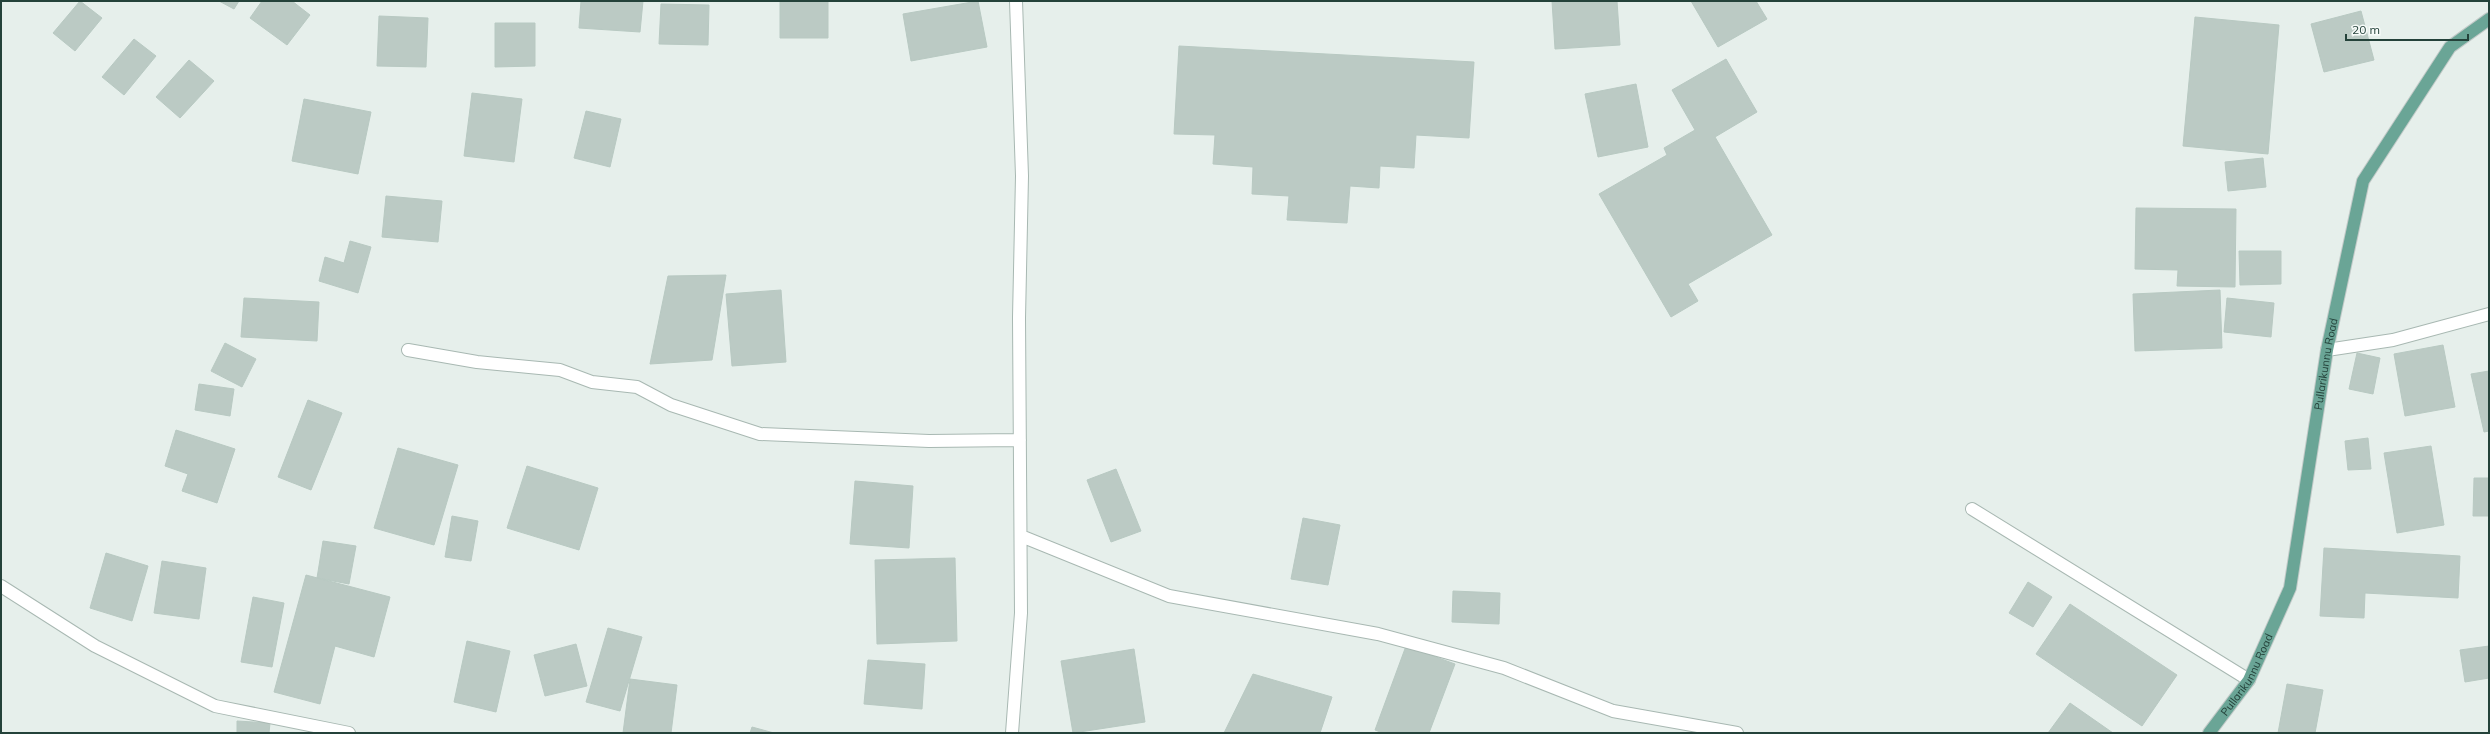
<svg xmlns="http://www.w3.org/2000/svg" width="2490" height="734" font-family="Mulish,sans-serif">
	<style>
		.building { fill: #bbcac4; stroke: #b8c9c2 }
		.lines { fill: none; stroke-linecap: round; stroke-linejoin: round }
		.minor-casing { stroke: #a8b8b2; stroke-width: 14 }
		.major-casing { stroke: #c2cac8; stroke-width: 14 }
		.minor { stroke: #fff; stroke-width: 12 }
		.major { stroke: #6aa596; stroke-width: 12 }
		.labels { text-anchor: middle; dominant-baseline: central; stroke-width: 3; stroke-linejoin: round; paint-order: stroke }
		.street-label { font-size: 11px; fill: #24423a; stroke: #f7fbf9 }
	</style>
	<rect width="100%" height="100%" fill="#e6efeb"/>
	<!-- building -->
	<path class="building" d="M80,1L102,18L75,51L53,33Z
		M219,1H239L234,9Z
		M262,1H292L310,15L287,45L250,18Z
		M581,1H643L640,32L579,28Z
		M780,1H828V38H780Z
		M978,1L987,47L911,61L903,14Z
		M1552,1H1617L1620,45L1555,49Z
		M1691,1H1756L1767,19L1718,47Z
		M661,4L709,5L708,45L659,44Z
		M2361,11L2374,60L2324,72L2311,24Z
		M379,16L428,18L426,67L377,66Z
		M2195,17L2279,25L2268,154L2183,146Z
		M495,23H535V66L495,67Z
		M134,39L156,56L124,95L102,77Z
		M1179,46L1474,62L1469,138L1416,135L1414,168L1380,166L1379,188L1350,186L1347,223L1287,220L1289,196L1252,194L1253,167L1213,164L1215,135L1174,134Z
		M1726,59L1757,112L1715,137L1772,235L1688,284L1698,301L1671,317L1599,194L1667,155L1664,148L1695,130L1672,90Z
		M189,60L214,81L180,118L156,97Z
		M1636,84L1648,147L1598,157L1585,94Z
		M472,93L522,99L514,162L464,156Z
		M304,99L371,112L358,174L292,161Z
		M586,111L621,119L610,167L574,158Z
		M2263,158L2266,187L2228,191L2225,162Z
		M386,196L442,201L438,242L382,237Z
		M2136,208L2236,209L2235,287L2177,286L2178,270L2135,269Z
		M350,241L371,247L358,293L319,281L325,257L344,263Z
		M2239,251H2281V284L2240,285Z
		M726,275L712,360L650,364L668,276Z
		M781,290L786,362L732,366L726,294Z
		M2220,290L2222,348L2135,351L2133,294Z
		M244,298L319,302L317,341L241,337Z
		M2227,298L2274,303L2271,337L2224,332Z
		M225,343L256,359L242,387L211,371Z
		M2443,345L2455,407L2405,416L2394,354Z
		M2357,353L2380,358L2373,394L2349,389Z
		M2489,371V431L2484,432L2471,374Z
		M199,384L234,389L230,416L195,410Z
		M308,400L342,413L311,490L278,477Z
		M176,430L235,449L217,503L182,491L188,474L165,466Z
		M2368,438L2371,469L2348,470L2345,441Z
		M2431,446L2444,525L2397,533L2384,453Z
		M398,448L458,465L434,545L374,528Z
		M527,466L598,488L579,550L507,528Z
		M1116,469L1141,531L1111,542L1087,480Z
		M2474,478H2489V516H2473Z
		M855,481L913,486L909,548L850,544Z
		M452,516L478,521L471,561L445,557Z
		M1303,518L1340,525L1328,585L1291,579Z
		M323,541L356,546L349,584L317,578Z
		M2324,548L2460,556L2458,598L2365,593L2364,618L2320,616Z
		M106,553L148,566L132,621L90,608Z
		M955,558L957,641L877,644L875,560Z
		M162,561L206,568L199,619L154,613Z
		M306,575L390,597L374,657L335,646L320,704L274,692Z
		M2028,582L2052,597L2033,627L2009,613Z
		M1453,591L1500,593L1499,624L1452,622Z
		M253,597L284,603L272,667L241,662Z
		M2070,604L2177,675L2142,726L2036,654Z
		M608,628L642,637L620,711L586,702Z
		M467,641L510,651L496,712L454,702Z
		M576,644L587,686L545,696L534,655Z
		M1406,646L1455,664L1429,733H1383L1375,730Z
		M2489,646V678L2465,682L2460,650Z
		M1134,649L1145,722L1073,733L1061,661Z
		M868,660L925,664L922,709L864,704Z
		M1253,674L1332,697L1320,733H1224Z
		M630,679L677,685L671,733H623Z
		M2287,684L2323,690L2315,733H2278Z
		M2070,703L2113,733H2048Z
		M237,721L270,723L269,733H237Z
		M752,727L774,733H750Z"/>
	<g class="lines">
		<!-- minor casing -->
		<g class="minor-casing">
			<path id="minor" d="M408,350L477,362L560,370L592,382L637,387L671,405L760,434L929,441L1020,440
				M2327,350L2393,340L2489,314
				M1972,509L2249,680
				M1021,536L1169,596L1378,634L1504,668L1613,711L1737,733
				M1,586L95,646L215,706L349,733
				M1012,733L1021,613L1019,318L1022,176L1016,1"/>
		</g>
		<!-- major casing -->
		<g class="major-casing">
			<g id="major">
				<path id="s1" d="M2209,733L2249,680L2290,588L2327,350L2363,181L2450,47L2489,19"/>
			</g>
		</g>
		<!-- minor -->
		<use href="#minor" class="minor"/>
		<!-- major -->
		<use href="#major" class="major"/>
	</g>
	<g class="labels">
		<!-- street labels -->
		<g class="street-label">
			<text stroke="none"><textPath href="#s1" startOffset="394">Pullarikunnu Road</textPath></text>
			<text stroke="none"><textPath href="#s1" startOffset="70">Pullarikunnu Road</textPath></text>
		</g>
	</g>
	<!-- border -->
	<rect width="2490" height="734" fill="none" stroke="#24423a" stroke-width="4"/>
	<!-- scale -->
	<path d="M2346 34v6h122v-6" fill="none" stroke="#24423a" stroke-width="2"/>
	<text x="2352" y="34" font-size="12" fill="#24423a" stroke="#f7fbf9" stroke-width="3" paint-order="stroke">20 m</text>
</svg>
